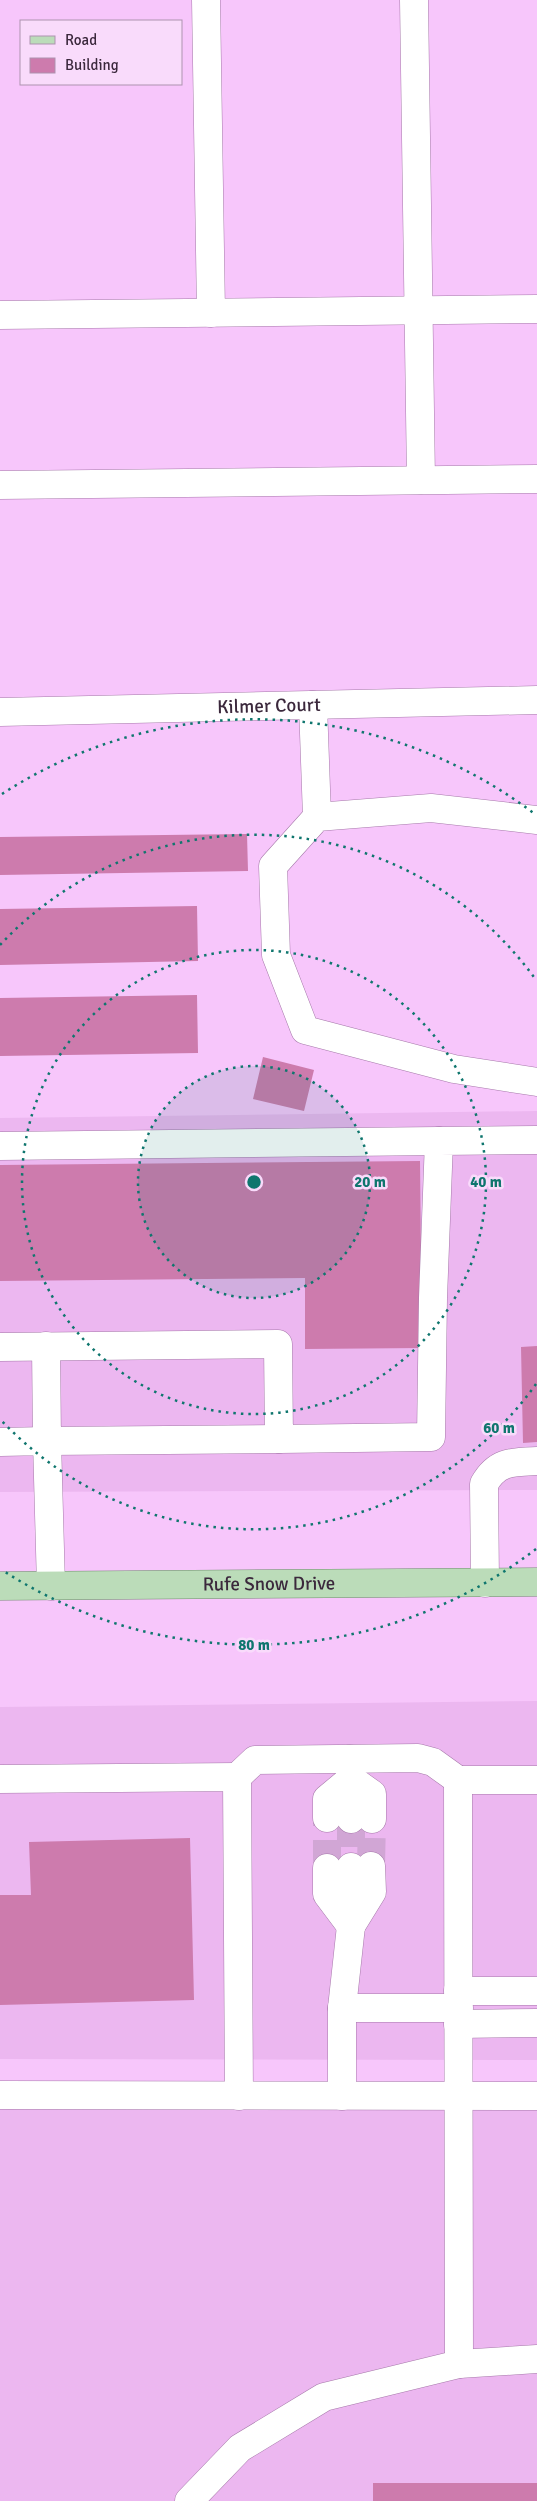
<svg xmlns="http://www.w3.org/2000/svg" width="537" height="2501" font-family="Signika,sans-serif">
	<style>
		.built { fill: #ecb7f0 }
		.building { fill: #cd7bad }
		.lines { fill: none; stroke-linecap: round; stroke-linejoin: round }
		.minor-tunnel { stroke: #d1a6d5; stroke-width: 28; stroke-dasharray: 28 14; stroke-linecap: butt }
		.minor-casing { stroke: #a679aa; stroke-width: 29 }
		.major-casing { stroke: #708d6f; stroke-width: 29 }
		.minor { stroke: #fff; stroke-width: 28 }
		.major { stroke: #bbdcb9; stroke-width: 28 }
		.ring { fill: none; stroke: #0f766e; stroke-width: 2.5; stroke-dasharray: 2.5 5 }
		.labels { text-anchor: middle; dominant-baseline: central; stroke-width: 5; stroke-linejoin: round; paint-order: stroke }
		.street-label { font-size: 19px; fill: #3b283c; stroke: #f9dbfb }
		.centre { fill: #0f766e; stroke: #f9dbfb; stroke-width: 2.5 }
		.ring-label { font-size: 15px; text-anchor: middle; font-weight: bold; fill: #0f766e; stroke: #f9dbfb; stroke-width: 5; stroke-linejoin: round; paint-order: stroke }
	</style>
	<rect width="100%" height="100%" fill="#f7c6fb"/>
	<!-- built -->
	<path class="built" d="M537,1111V1490L0,1492V1118Z
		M537,1701V2060L0,2059V1707Z
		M537,2103V2501H0V2104Z"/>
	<!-- building -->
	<path class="building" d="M247,834L248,871L0,875V837Z
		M197,906L198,961L0,965V909Z
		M197,995L198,1053L0,1056V998Z
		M263,1057L314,1070L304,1111L253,1099Z
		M420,1161L422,1348L305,1349V1278L0,1281V1165Z
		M537,1346V1442L523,1443L521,1347Z
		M190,1838L194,2000L0,2005V1895H31L29,1842Z
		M373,2483H537V2501H373Z"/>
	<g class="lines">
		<!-- minor-tunnel -->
		<path class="minor-tunnel" d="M351,1819V1867
			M371,1866L372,1819
			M327,1868V1818"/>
		<!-- minor casing -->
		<g class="minor-casing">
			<g id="minor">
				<path d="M206,0L211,313"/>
				<path d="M414,0L421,480"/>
				<path d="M0,315L537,309"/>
				<path d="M0,485L537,479"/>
				<path d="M313,705L317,817"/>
				<path id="s1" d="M0,712L537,700"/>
				<path d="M537,820L431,808L317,817L273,866L276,955L305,1030L454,1069L537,1082"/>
				<path d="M0,1146L439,1141"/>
				<path d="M46,1346L47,1441L279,1439"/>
				<path d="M0,1347L278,1344L279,1439L431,1437L433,1298L439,1141L537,1140"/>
				<path d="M0,1442L47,1441L51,1586"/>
				<path d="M485,1583L484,1484C497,1461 512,1462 537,1461"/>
				<path d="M350,1759L351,1819"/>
				<path d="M237,1777L255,1760L418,1758L433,1762L458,1780"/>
				<path d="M0,1779L237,1777L239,2096"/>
				<path d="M351,1779L372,1794V1819"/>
				<path d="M327,1818V1799L351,1779"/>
				<path d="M327,1868V1894L351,1926"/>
				<path d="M351,1926L372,1892L371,1866"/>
				<path d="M458,1991H537"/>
				<path d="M342,2008L351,1926V1867"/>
				<path d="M458,2024L537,2023"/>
				<path d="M0,2095L537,2096"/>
				<path d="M342,2096V2008H459"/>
				<path d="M459,2364L458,1780H537"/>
				<path d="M189,2501L240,2448L324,2397L459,2364L537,2359"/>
			</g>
		</g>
		<!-- major casing -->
		<g class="major-casing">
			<g id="major">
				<path id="s2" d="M0,1586L537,1582"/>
			</g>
		</g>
		<!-- minor -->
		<use href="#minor" class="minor"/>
		<!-- major -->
		<use href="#major" class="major"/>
	</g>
	<!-- distance rings -->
	<circle cx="254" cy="1182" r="116" fill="#0f766e" fill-opacity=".12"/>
	<g class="ring">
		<circle cx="254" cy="1182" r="116"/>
		<circle cx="254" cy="1182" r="232"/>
		<path d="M536 1384A347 347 0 0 1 0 1419M0 945A347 347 0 0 1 536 980"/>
		<path d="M536 1549A463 463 0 0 1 2 1570M2 794A463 463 0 0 1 536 815"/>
	</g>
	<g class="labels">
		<!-- street labels -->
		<g class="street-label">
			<text stroke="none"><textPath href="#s1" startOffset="269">Kilmer Court</textPath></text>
			<text stroke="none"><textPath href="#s2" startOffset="269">Rufe Snow Drive</textPath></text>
		</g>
	</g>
	<circle cx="254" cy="1182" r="8" class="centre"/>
	<g class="ring-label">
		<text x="370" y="1187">20 m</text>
		<text x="486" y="1187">40 m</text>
		<text x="499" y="1433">60 m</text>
		<text x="254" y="1650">80 m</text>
	</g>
	<!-- legend -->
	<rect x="20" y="20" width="162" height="65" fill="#f9dbfb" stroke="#ad93af"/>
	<rect x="30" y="36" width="25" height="8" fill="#bbdcb9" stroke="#ad93af"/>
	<text x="65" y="45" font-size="15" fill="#3b283c">Road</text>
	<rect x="30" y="58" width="25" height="15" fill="#cd7bad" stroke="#ad93af"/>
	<text x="65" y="70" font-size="15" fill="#3b283c">Building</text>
</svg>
